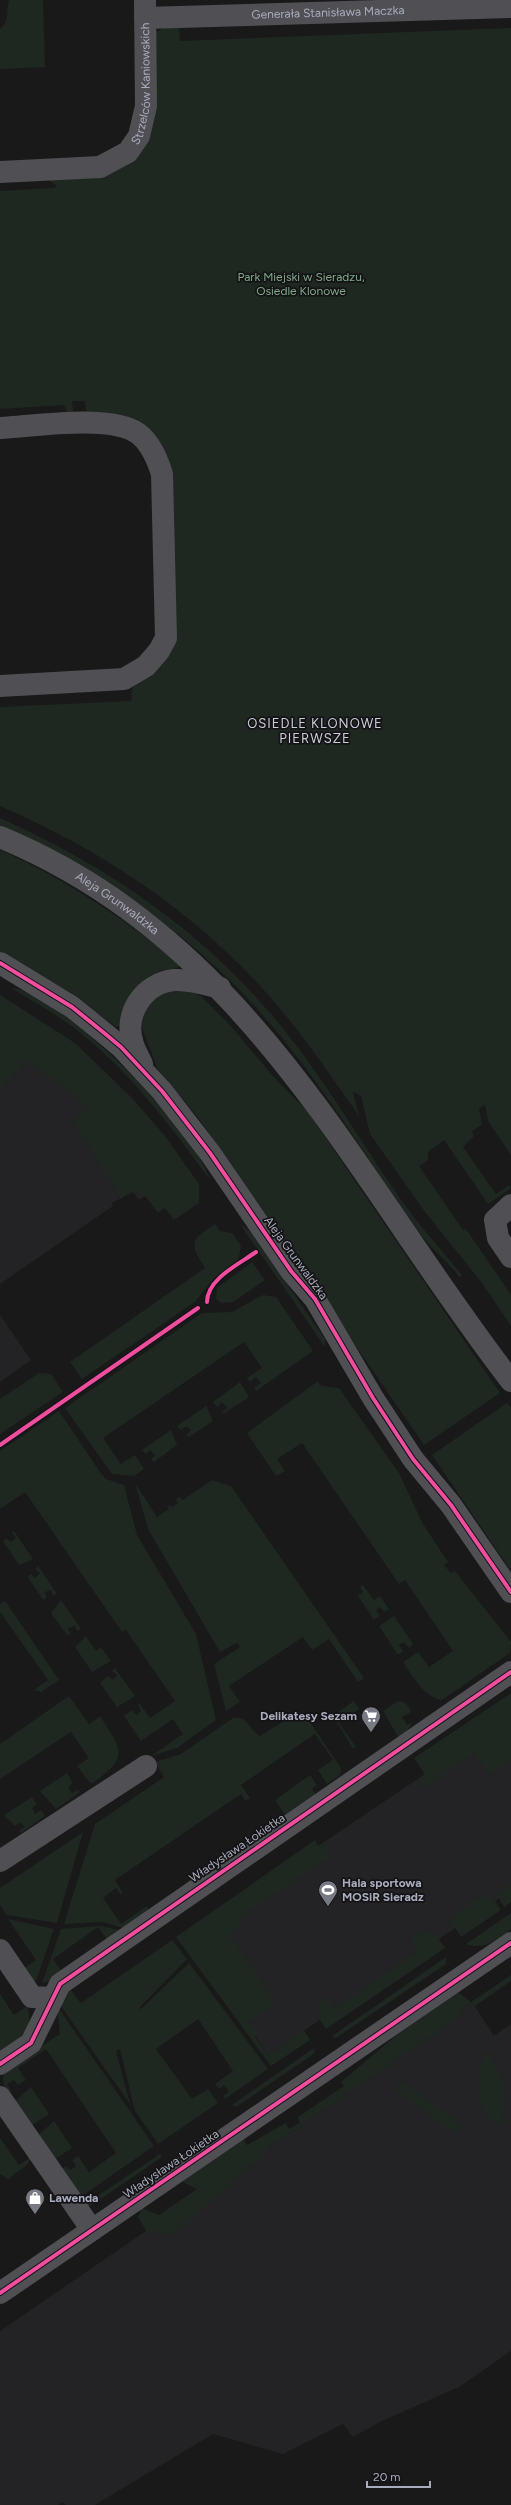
<svg xmlns="http://www.w3.org/2000/svg" width="511" height="2505" font-family="Figtree,sans-serif">
	<style>
		.built { fill: #232326 }
		.green { fill: #1f2721 }
		.lines { fill: none; stroke-linecap: round; stroke-linejoin: round }
		.minor { stroke: #4f4f54; stroke-width: 22 }
		.cycleway-casing { stroke: #141316; stroke-width: 6 }
		.cycleway { stroke: #ef4d9e; stroke-width: 4 }
		.labels { text-anchor: middle; dominant-baseline: central; stroke-width: 3.5; stroke-linejoin: round; paint-order: stroke }
		.street-label { font-size: 12px; fill: #a9acbc; stroke: #141316 }
		.park-label { font-size: 12px; fill: #7fa888; stroke: #141316 }
		.poi-label { font-size: 12px; font-weight: bold; fill: #a9acbc; stroke: #141316; text-anchor: start }
		.neighbourhood-label { font-size: 13px; letter-spacing: 1px; fill: #cbccd7; stroke: #141316 }
	</style>
	<rect width="100%" height="100%" fill="#19191a"/>
	<!-- built -->
	<path class="built" d="M0,1032L77,1085L162,1184L139,1200L133,1192L112,1203L113,1206L0,1284Z
		M0,1315L31,1360L0,1382Z
		M511,1696V1890L268,2055L192,1943L318,1846L425,1774L414,1758Z
		M472,2002L494,2036L511,2024V2351L459,2387L380,2422L353,2437L343,2424L283,2454L213,2434L95,2505H66L62,2502L58,2505H0V2331L461,2015L459,2011Z"/>
	<!-- green -->
	<path class="green" d="M9,0H43L45,67L0,69V29C10,20 6,12 9,0Z
		M179,26L180,41L511,28V1155L488,1121L485,1105L479,1108L482,1125L472,1131L474,1136L463,1147L496,1194L509,1185L511,1188L488,1204L444,1140L428,1152V1160L419,1166L463,1230L466,1229L511,1295V1326L482,1283L425,1212L370,1134L361,1096L353,1092L359,1116C328,1072 298,1027 262,988C189,908 99,849 0,806V707L131,701L133,684L157,666L158,447L87,417L85,401H72L74,418L69,416L64,405L0,409V191L55,188L56,185L39,175L135,152L153,34L165,27Z
		M0,818C99,862 191,923 263,1005C321,1069 362,1147 413,1216C428,1236 446,1255 462,1275L460,1278C448,1261 431,1249 419,1232C375,1171 337,1107 290,1048C213,949 114,877 0,826Z
		M0,850C66,879 124,919 180,964L179,967C172,970 164,969 157,972C133,983 126,1002 120,1026L116,1027L69,992L0,952Z
		M11,988C59,991 198,1133 210,1180C167,1121 123,1062 63,1020C46,1008 28,999 11,988Z
		M172,988L195,993L202,997L230,1025L272,1075L308,1112L500,1393L424,1445L200,1120L157,1068L141,1025L147,1004Z
		M0,995L75,1043L133,1099L165,1136L199,1184V1203L174,1220L165,1208L158,1213L145,1196L133,1190L121,1198L73,1121L87,1109L72,1093L26,1061L0,1090Z
		M215,1224L220,1231L232,1233L241,1246L239,1257L236,1263L214,1278L195,1302L82,1379L70,1362L205,1268C189,1243 190,1240 215,1224Z
		M240,1224L251,1232L325,1339V1347Z
		M252,1262L265,1280L233,1302L221,1303L216,1299L217,1288Z
		M263,1295L276,1297L313,1351L256,1391L254,1388L261,1383L256,1377L250,1382L247,1378L262,1368L244,1342L103,1438L121,1464L135,1455L144,1469L134,1476L112,1474L65,1408L202,1313L232,1312Z
		M39,1373L51,1374L63,1392L0,1434V1399Z
		M318,1381L321,1386L339,1388L399,1473L423,1524L448,1562L444,1565L451,1573L455,1571L511,1642L510,1653L442,1700C423,1697 413,1676 403,1662L418,1652L429,1667L453,1651L405,1580L399,1584L302,1443L277,1459L285,1471L276,1476L247,1433Z
		M240,1382L249,1397L223,1414L222,1412L227,1408L222,1402L217,1407L213,1402Z
		M507,1403L511,1408V1571L432,1455Z
		M206,1406L213,1421L189,1437L186,1435L191,1430L186,1426L181,1430L177,1426Z
		M59,1411L102,1475L106,1479L124,1485L137,1535L196,1634L216,1720L177,1748L151,1756L183,1734L173,1719L141,1741L124,1716L132,1710L136,1715L141,1711L138,1705L140,1704L150,1718L175,1701L126,1630L122,1632L25,1492L0,1509V1451Z
		M171,1430L177,1445L154,1462L151,1459L155,1455L150,1450L146,1454L142,1450Z
		M212,1480L231,1486L364,1678L358,1682L329,1639L312,1650L303,1637L229,1686L240,1702L226,1711L214,1664L240,1647L237,1643L220,1652L148,1529L135,1483L157,1517L169,1509L167,1507L170,1505L172,1507L178,1503L176,1499L180,1497L183,1500Z
		M14,1531L33,1559L19,1565L3,1541L6,1538L11,1542L16,1538L12,1533Z
		M38,1566L57,1594L53,1596L51,1590L45,1592L47,1598L43,1600L28,1577L31,1574L35,1578L40,1573L35,1569Z
		M363,1585L374,1600L380,1596L389,1609L384,1612L380,1607L376,1610L380,1616L374,1620L358,1596L363,1592L360,1587Z
		M61,1600L81,1629L77,1631L75,1626L68,1628L70,1634L67,1635L51,1613Z
		M5,1601L59,1680L41,1692L34,1690L48,1680L0,1612V1604Z
		M394,1616L413,1644L409,1648L404,1642L399,1645L403,1651L398,1655L379,1626Z
		M86,1636L96,1651L101,1647L111,1661L92,1672L75,1647Z
		M115,1668L135,1696L117,1707L100,1683L108,1676L113,1680L117,1675L112,1671Z
		M511,1693V1760L489,1775L474,1753L424,1788L418,1779L425,1774L414,1758Z
		M69,1696L89,1724L100,1716C123,1751 129,1758 91,1784L77,1766L89,1758L71,1732L0,1779V1744Z
		M354,1701L359,1709L339,1723L356,1747L353,1749L334,1717L337,1713Z
		M398,1701C405,1701 409,1705 411,1712L402,1717L407,1725L412,1722L405,1736L400,1740L383,1711Z
		M299,1712H303L341,1768L340,1775L327,1784L318,1770L333,1760L315,1734L241,1785L250,1798L245,1801L241,1794L115,1880L123,1893L121,1895L116,1888L103,1898L121,1924L147,1906L150,1912L126,1929L103,1922L64,1924L95,1824L164,1777L155,1762L181,1754L233,1718C250,1716 248,1729 260,1736Z
		M67,1773L73,1783L68,1787L72,1793L78,1790L80,1792L56,1809L40,1791Z
		M310,1775L317,1785L312,1789L316,1794L287,1818L275,1800Z
		M32,1797L37,1804L32,1808L35,1814L41,1810L45,1816L21,1833L19,1831L24,1827L21,1822L15,1826L4,1815Z
		M83,1832L57,1923L7,1915L0,1905V1888Z
		M315,1840L318,1846L322,1844L331,1857L237,1919L242,1925L229,1934L274,2000L269,2008L247,2023L252,2024L258,2032L255,2037L268,2055L304,2030L310,2040L271,2066L176,1937Z
		M511,1884V1902L504,1907L499,1898V1892Z
		M485,1895L495,1901L501,1910L461,1937L451,1922V1918L480,1896Z
		M511,1913V1929C497,1939 484,1951 466,1944Z
		M8,1919L54,1929L36,1981L28,1977L22,1970L36,1960Z
		M101,1926L123,1931L108,1941L98,1927L53,1959L63,1973L51,1981L42,1983L61,1929Z
		M426,1931L436,1935L445,1948L326,2029C319,2019 313,2011 321,1999L327,1998L334,2009L418,1951L412,1943V1938L420,1932Z
		M172,1940L187,1959L139,2008L141,2009L189,1963L268,2069L225,2099L223,2096L229,2092L224,2085L219,2089L215,2084L233,2071L198,2019L156,2049L192,2099L208,2089L218,2103L158,2144L135,2111L120,2049L116,2051L130,2104L58,2002L68,1987L81,2003Z
		M446,1957V1964L336,2038L332,2036Z
		M511,1975V1981L475,2006L472,2002L459,2011L462,2015L269,2147L259,2161L252,2164L177,2232L165,2235L146,2231L138,2217L142,2208L159,2215L197,2189L181,2181L243,2139L247,2145L286,2123L289,2129L300,2123L298,2117L344,2086L341,2082L399,2033L458,1992L471,2002Z
		M0,1994L14,2015L27,2006C36,2030 17,2042 0,2055Z
		M57,2006L154,2146L79,2198L60,2170L66,2166L70,2170L76,2166L72,2160L78,2156L89,2172L116,2153L46,2049L18,2068L26,2080L18,2085L14,2080L7,2084L11,2090L8,2091C2,2083 1,2078 6,2069L60,2034Z
		M314,2048L315,2053L236,2107L232,2105Z
		M485,2050C504,2076 511,2094 500,2125C497,2122 492,2120 489,2118C474,2103 477,2067 485,2050Z
		M402,2082L462,2125L455,2134L394,2089Z
		M31,2087L49,2114L30,2127L14,2102Z
		M54,2121L72,2148L54,2160L37,2136Z
		M0,2138L19,2165L31,2157L28,2164L8,2179L0,2174Z
		M160,2154L162,2157L89,2207L84,2205Z"/>
	<g class="lines">
		<!-- minor -->
		<g class="minor">
			<path id="s1" d="M145,18L511,7"/>
			<path id="s2" d="M0,172L100,167L128,152L139,136L146,106L145,0"/>
			<path d="M0,428C35,426 104,415 134,431C149,439 157,458 162,474L166,638L159,651L146,666L124,679L0,686"/>
			<path id="s3" d="M0,837C251,941 354,1178 511,1381"/>
			<path d="M0,963L72,1007L103,1032L121,1047L162,1091L210,1153L291,1271L315,1299L373,1398L413,1459L451,1505L511,1592"/>
			<path d="M142,1064C139,1057 135,1051 133,1044C123,1015 143,983 174,980C189,979 205,984 220,988"/>
			<path d="M511,1205L495,1220L498,1238L511,1257"/>
			<path d="M0,1861L146,1766"/>
			<path d="M0,1950L32,1997L53,1998"/>
			<path d="M0,2064L31,2043L60,1984L511,1672"/>
			<path d="M0,2097L92,2230"/>
			<path d="M0,2293L511,1943"/>
		</g>
		<!-- cycleway casing -->
		<g class="cycleway-casing">
			<path id="cycleway" d="M0,963L72,1007L103,1032L121,1047L162,1091L210,1153L291,1271L315,1299L373,1398L413,1459L451,1505L511,1592
				M207,1302C207,1279 239,1264 256,1252
				M0,1445L198,1308
				M0,2064L31,2043L60,1984L511,1672
				M0,2293L511,1943"/>
		</g>
		<!-- cycleway -->
		<use href="#cycleway" class="cycleway"/>
	</g>
	<!-- icons -->
	<defs>
		<g id="supermarket-pin" transform="scale(1)"><path d="M0 17L-7.5 6A9.5 9.5 0 1 1 7.5 6Z" fill="#777983" stroke="#141316"/><path d="M-6-5.5h2.5l.6 2H6L4.5 2H-2.5L-4.4-4H-6ZM-1.5 3.2a1.3 1.3 0 1 0 .1 0ZM3 3.2a1.3 1.3 0 1 0 .1 0Z" fill="#fff"/></g>
		<g id="stadium-pin" transform="scale(1)"><path d="M0 17L-7.5 6A9.5 9.5 0 1 1 7.5 6Z" fill="#777983" stroke="#141316"/><path d="M0-5a6.5 5 0 1 0 0 10a6.5 5 0 1 0 0-10ZM-3.5-1.8h7v3.6h-7Z" fill="#fff"/></g>
		<g id="shop-pin" transform="scale(1)"><path d="M0 17L-7.5 6A9.5 9.5 0 1 1 7.5 6Z" fill="#777983" stroke="#141316"/><path d="M-5-2.5h2.3a2.7 3.5 0 0 1 5.4 0H5L5.5 6h-11ZM-1.5-2.5h3a1.5 2.3 0 0 0-3 0Z" fill="#fff"/></g>
	</defs>
	<g fill-rule="evenodd">
		<use href="#supermarket-pin" x="371" y="1716"/>
		<use href="#stadium-pin" x="328" y="1890"/>
		<use href="#shop-pin" x="35" y="2198"/>
	</g>
	<g class="labels">
		<!-- street labels -->
		<g class="street-label">
			<text stroke="none"><textPath href="#s1" startOffset="183">Generała Stanisława Maczka</textPath></text>
			<text stroke="none"><textPath href="#s2" startOffset="204">Strzelców Kaniowskich</textPath></text>
			<text stroke="none"><textPath href="#s3" startOffset="135">Aleja Grunwaldzka</textPath></text>
			<text transform="translate(296 1258) rotate(54)">Aleja Grunwaldzka</text>
			<text transform="translate(237 1848) rotate(-34)">Władysława Łokietka</text>
			<text transform="translate(171 2164) rotate(-34)">Władysława Łokietka</text>
		</g>
		<!-- park labels -->
		<g class="park-label">
			<text x="301" y="277">Park Miejski w Sieradzu,<tspan x="301" dy="14">Osiedle Klonowe</tspan></text>
		</g>
		<!-- poi labels -->
		<g class="poi-label">
			<text x="357" y="1716" text-anchor="end">Delikatesy Sezam</text>
			<text x="342" y="1883">Hala sportowa<tspan x="342" dy="14">MOSiR Sieradz</tspan></text>
			<text x="49" y="2198">Lawenda</text>
		</g>
		<!-- neighbourhood labels -->
		<g class="neighbourhood-label">
			<text x="315" y="723">OSIEDLE KLONOWE<tspan x="315" dy="15">PIERWSZE</tspan></text>
		</g>
	</g>
	<!-- scale -->
	<path d="M367 2481v6h63v-6" fill="none" stroke="#a9acbc" stroke-width="2"/>
	<text x="373" y="2481" font-size="12" fill="#a9acbc" stroke="#141316" stroke-width="3" paint-order="stroke">20 m</text>
</svg>
